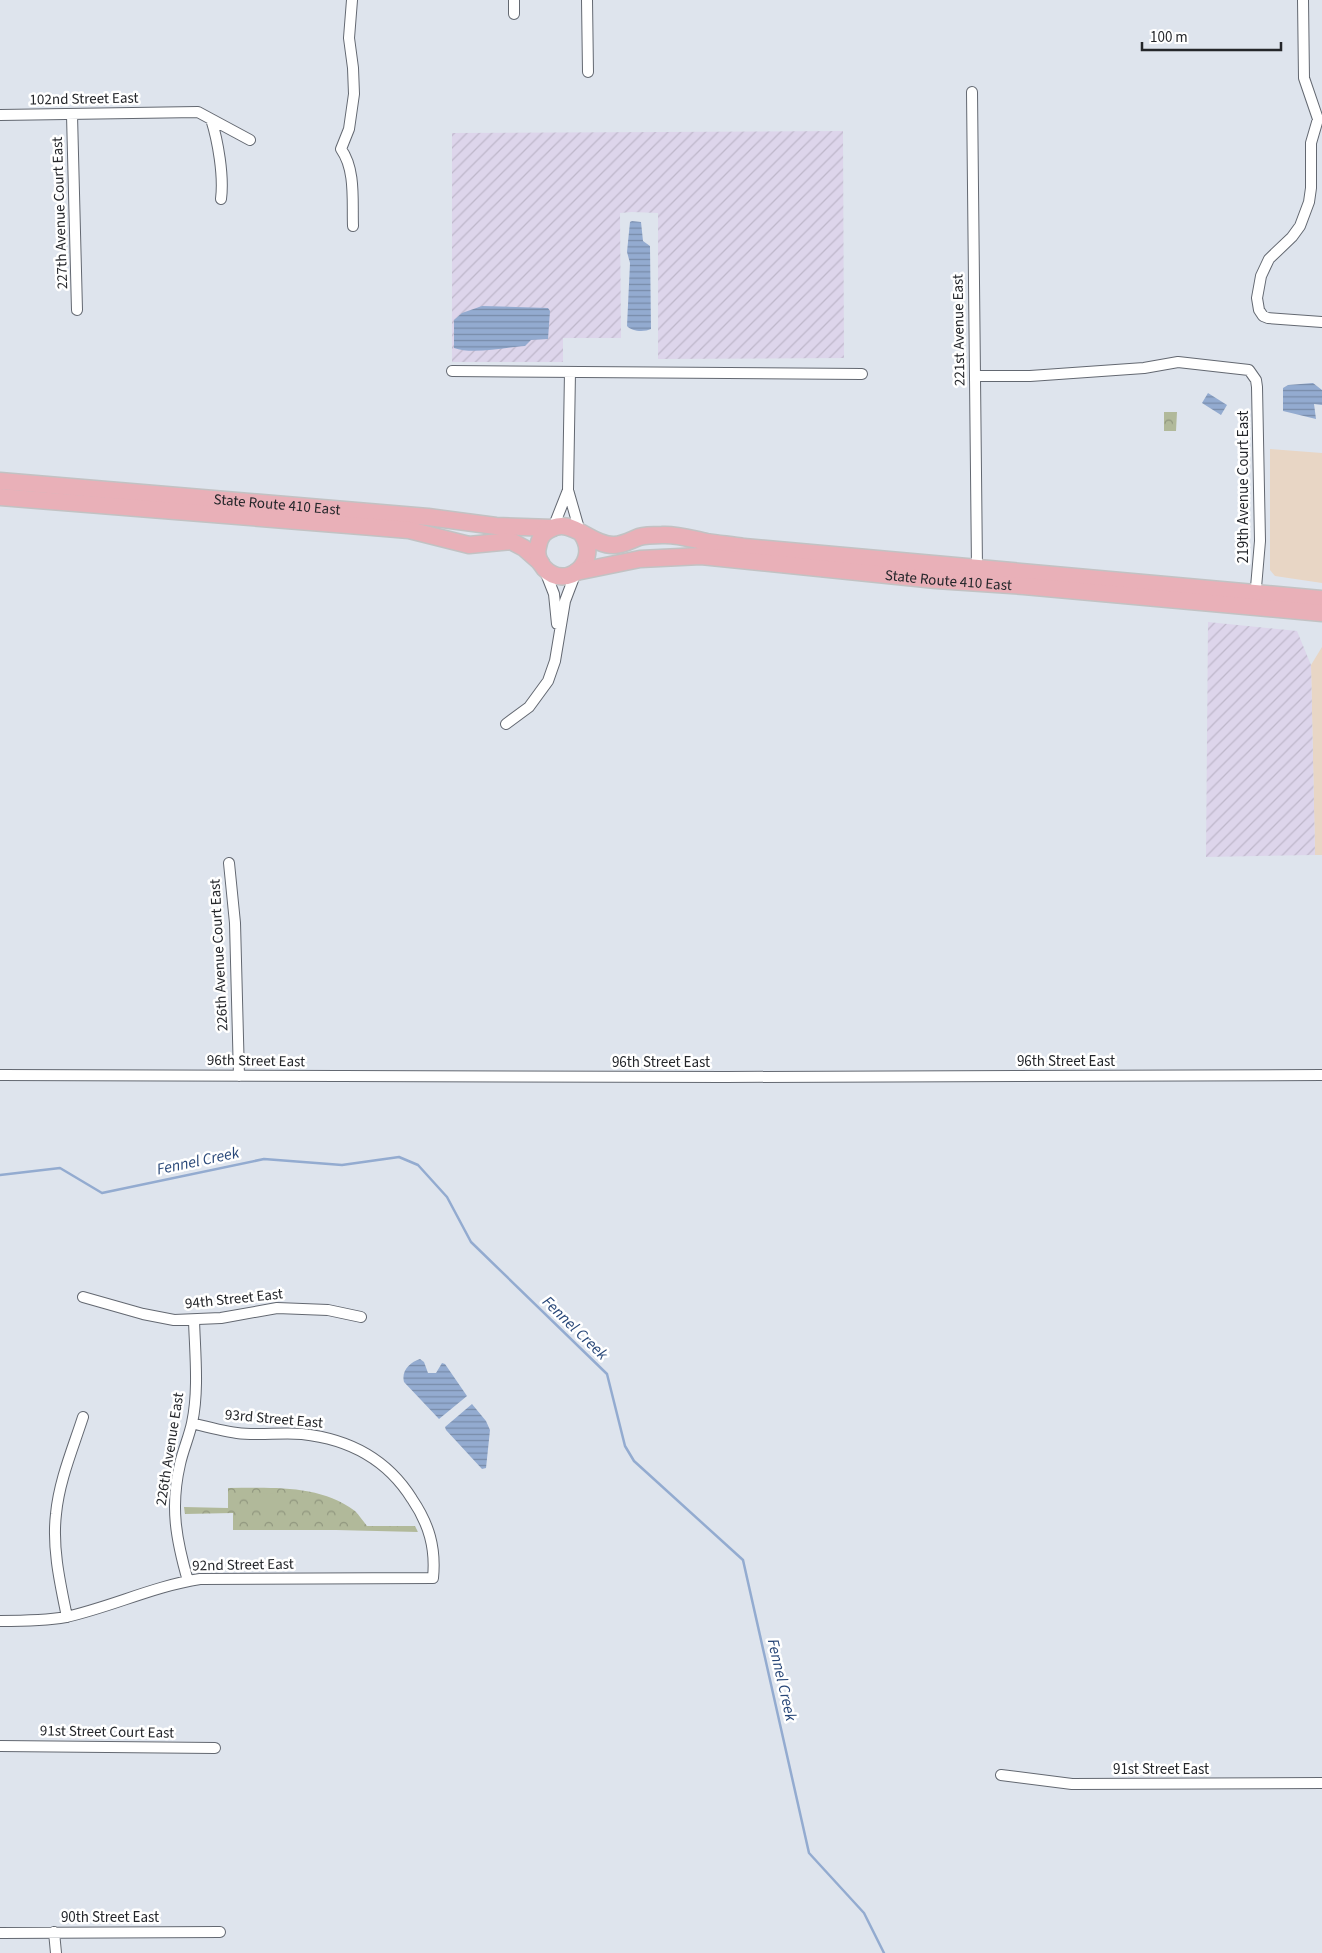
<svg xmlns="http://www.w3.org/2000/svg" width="1322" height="1953" font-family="'Source Sans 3',sans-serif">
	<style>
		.commercial { fill: #e8d6c5 }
		.industrial { fill: url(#industrial-furrows) }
		.park { fill: url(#park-crowns) }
		.pitch { fill: #b1b99a }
		.water { fill: url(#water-rules) }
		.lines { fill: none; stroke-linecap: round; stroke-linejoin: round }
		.stream { stroke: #93abd0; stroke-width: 2.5 }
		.street-casing { stroke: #636871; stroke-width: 12 }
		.primary-casing { stroke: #c2c2c3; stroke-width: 19 }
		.street { stroke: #fff; stroke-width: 10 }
		.primary { stroke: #e9b0b8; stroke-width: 16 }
		.labels { text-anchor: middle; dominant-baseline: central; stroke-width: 5; stroke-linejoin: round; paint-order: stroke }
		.street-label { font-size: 15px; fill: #24262a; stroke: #fff }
		.water-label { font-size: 16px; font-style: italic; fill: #284778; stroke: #fff }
	</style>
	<defs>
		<pattern id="industrial-furrows" width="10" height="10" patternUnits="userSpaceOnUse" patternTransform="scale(1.25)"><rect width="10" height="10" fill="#ddd5eb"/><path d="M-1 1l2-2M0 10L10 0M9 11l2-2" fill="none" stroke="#beb7ca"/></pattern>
		<pattern id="park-crowns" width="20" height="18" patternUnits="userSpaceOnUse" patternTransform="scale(1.25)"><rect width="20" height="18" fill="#b1b99a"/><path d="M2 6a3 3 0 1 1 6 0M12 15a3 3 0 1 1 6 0" fill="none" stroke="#90967e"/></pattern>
		<pattern id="water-rules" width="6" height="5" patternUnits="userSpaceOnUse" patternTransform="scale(1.25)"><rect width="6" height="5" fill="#93abd0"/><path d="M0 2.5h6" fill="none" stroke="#788ba9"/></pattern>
	</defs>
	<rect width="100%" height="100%" fill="#dee4ed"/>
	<!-- commercial -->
	<path class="commercial" d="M1270,449L1322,453V583L1275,576L1270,570Z
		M1322,647V855H1315L1311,665Z"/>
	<!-- industrial -->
	<path class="industrial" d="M843,131L844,358L658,359V213L632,212L620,213L621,338H563V362H452V133Z
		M1208,622L1297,631L1311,665L1315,855L1206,857Z"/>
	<!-- park -->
	<path class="park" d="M1164,412H1177L1176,431H1164Z
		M228,1488C270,1488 319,1484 355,1511C359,1515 363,1521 367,1526H415L418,1532L336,1530H233V1513L185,1514L184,1507L228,1508Z"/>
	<!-- pitch -->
	<path class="pitch" d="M277,1493V1505H253V1494Z"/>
	<!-- water -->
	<path class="water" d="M632,221L641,222L643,241L650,246L651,329C645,332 632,332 627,326L630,263L627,252L630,222Z
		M482,306L548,308L550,311L548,339L531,340L525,346C505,347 473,355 454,348V320L462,313Z
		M1313,383L1322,390V405L1314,404L1316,419L1283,411V388L1288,385Z
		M1208,393L1227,405L1221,415L1202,403Z
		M420,1359L424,1362L428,1373H436L442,1363L445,1364L467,1396L439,1419L404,1382C401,1371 410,1362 420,1359Z
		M472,1404L486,1421L490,1430L486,1468L482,1469L446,1430L445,1427Z"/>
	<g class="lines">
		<!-- stream -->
		<path class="stream" d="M0,1175L60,1168L102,1193L264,1159L342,1165L399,1157L418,1165L447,1197L471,1242L607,1374L625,1446L634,1461L743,1560L809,1853L864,1913L884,1953"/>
		<!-- street casing -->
		<g class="street-casing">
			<path id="street" d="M352,0L349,38L353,68L354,94L349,129L341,149C356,170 352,202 353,226
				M514,0V14
				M587,0L588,72
				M1303,0L1304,78L1318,119L1311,143V188L1309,202L1300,226L1292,237L1269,259L1261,276L1257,298L1259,310L1263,316L1268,318L1322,322
				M972,92L977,568
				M0,115L198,112L211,119C218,141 224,176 221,199
				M72,115L77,310
				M211,119L250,140
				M452,371L862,374
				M975,376H1030L1144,368L1178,362L1249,370L1256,380L1257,387L1260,541L1255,599
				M568,490L570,372
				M553,528L568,490L580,532
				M545,571L554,594L557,624
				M506,724L529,707L548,681L555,661L565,601L576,572
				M229,863L235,923L239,1076
				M0,1075L726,1077L1322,1075
				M83,1297L143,1314L174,1320L221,1318L277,1308L328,1310L361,1317
				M188,1581C176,1539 170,1507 180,1464C183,1450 189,1437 192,1423C199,1391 195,1353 194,1320
				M67,1617C60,1583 52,1548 56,1514C59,1481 73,1448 83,1417
				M0,1621C22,1621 44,1621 66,1617C111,1607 154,1586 200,1579L433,1578C436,1548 429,1524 412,1499C387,1459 349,1439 302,1434C280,1432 259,1436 237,1433C222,1431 207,1427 192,1423
				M0,1746L215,1748
				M1001,1775L1072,1784L1322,1783
				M54,1932L56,1953
				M0,1933L220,1932"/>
		</g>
		<!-- primary casing -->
		<g class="primary-casing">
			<g id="primary">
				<path id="s1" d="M0,481L428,517L496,526L553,528"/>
				<path d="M0,497L373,527L409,530L469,545L511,541L524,548L541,563"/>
				<path d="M581,533C602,561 566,592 544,568C539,562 536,554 538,547C539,541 542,534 547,531C570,514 590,546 614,545C623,545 631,540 639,537C646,535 655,535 662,535C677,534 692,539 707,542C719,544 732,545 744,547L1322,599"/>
				<path id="s2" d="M576,572L640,559L701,556L936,580L1024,586L1322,613"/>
			</g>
		</g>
		<!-- street -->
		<use href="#street" class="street"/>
		<!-- primary -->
		<use href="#primary" class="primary"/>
	</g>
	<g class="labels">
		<!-- street labels -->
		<g class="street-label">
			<text transform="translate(84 99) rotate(-1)">102nd Street East</text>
			<text transform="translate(60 213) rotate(-92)">227th Avenue Court East</text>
			<text transform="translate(959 330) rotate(-91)">221st Avenue East</text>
			<text transform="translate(1243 487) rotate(-90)">219th Avenue Court East</text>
			<text stroke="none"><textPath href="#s1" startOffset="278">State Route 410 East</textPath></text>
			<text stroke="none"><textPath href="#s2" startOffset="375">State Route 410 East</textPath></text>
			<text transform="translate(219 955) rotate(-93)">226th Avenue Court East</text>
			<text transform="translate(256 1061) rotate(1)">96th Street East</text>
			<text x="1066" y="1061">96th Street East</text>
			<text x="661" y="1062">96th Street East</text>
			<text transform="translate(234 1299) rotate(-6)">94th Street East</text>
			<text transform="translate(274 1419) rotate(5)">93rd Street East</text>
			<text transform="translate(170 1449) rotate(-81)">226th Avenue East</text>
			<text transform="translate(243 1565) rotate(-1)">92nd Street East</text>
			<text transform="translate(107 1732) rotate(1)">91st Street Court East</text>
			<text x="1161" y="1769">91st Street East</text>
			<text x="110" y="1917">90th Street East</text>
		</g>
		<!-- water labels -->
		<g class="water-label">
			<text transform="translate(198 1161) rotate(-12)">Fennel Creek</text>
			<text transform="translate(575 1328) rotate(44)">Fennel Creek</text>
			<text transform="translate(782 1680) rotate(77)">Fennel Creek</text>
		</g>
	</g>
	<!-- scale -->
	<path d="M1142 42v8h139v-8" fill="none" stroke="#24262a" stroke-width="2.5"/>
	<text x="1150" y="42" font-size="15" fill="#24262a" stroke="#ffffff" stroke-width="4" paint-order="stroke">100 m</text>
</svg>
